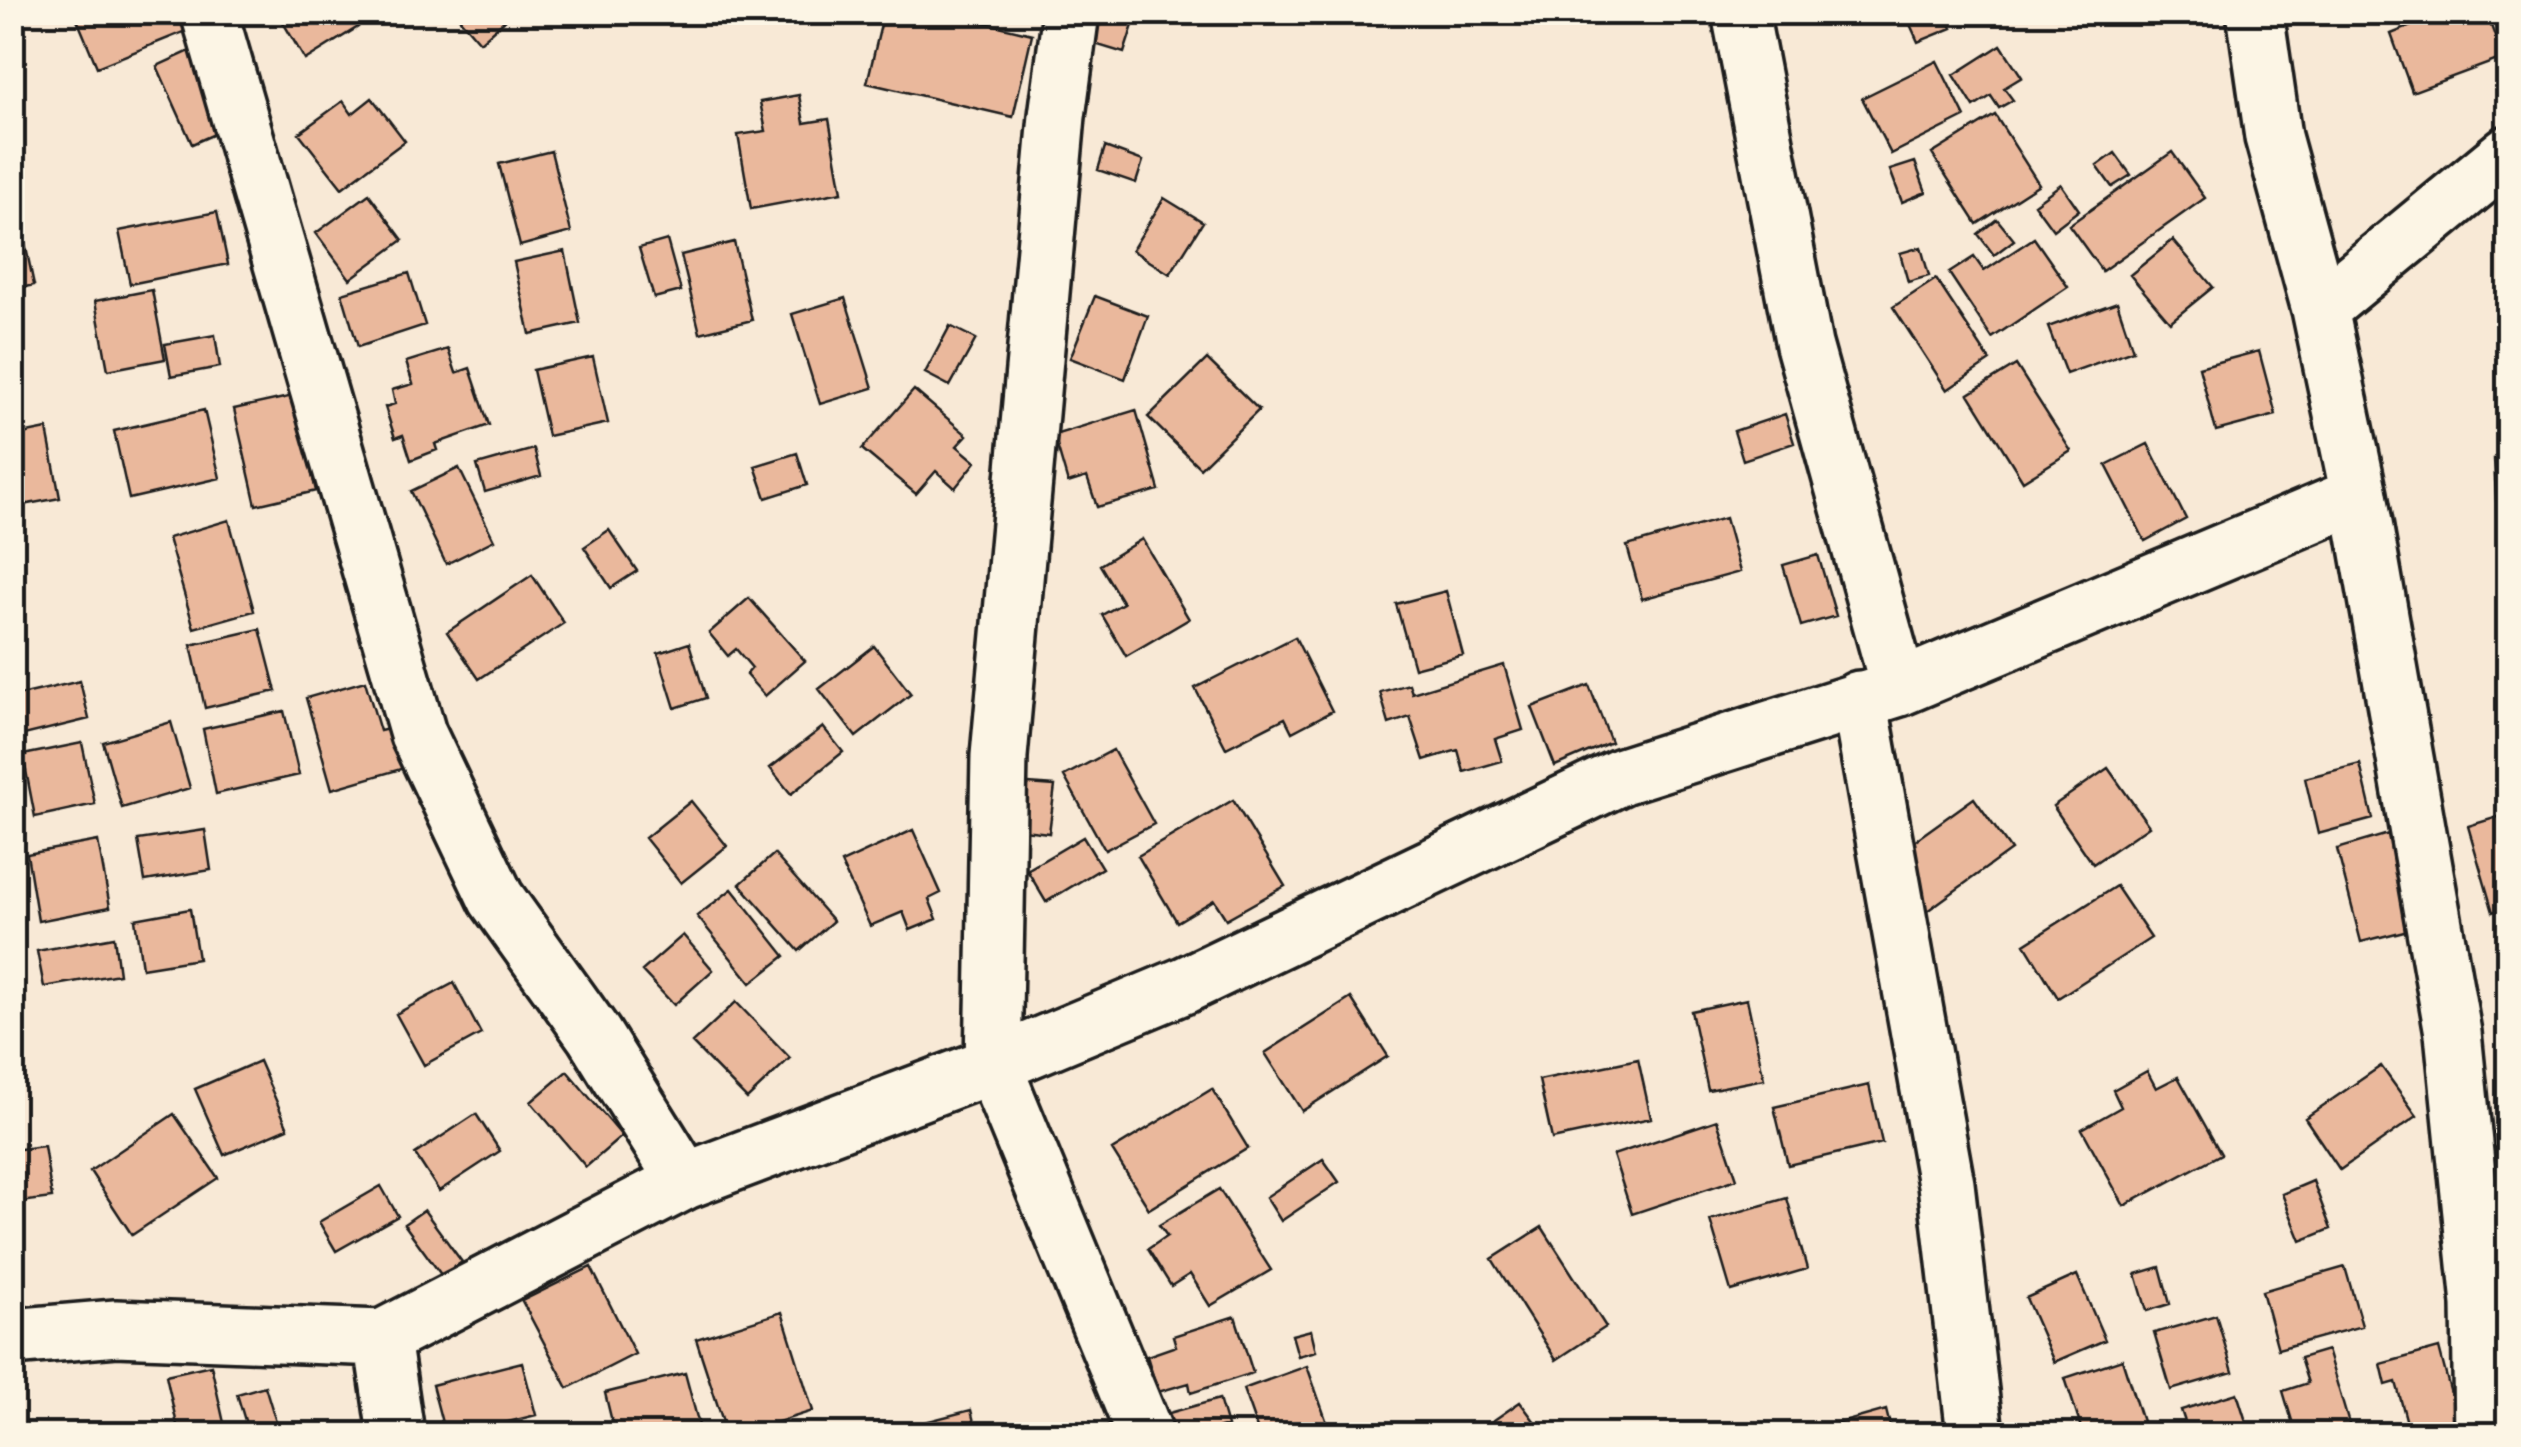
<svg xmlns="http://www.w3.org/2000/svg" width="2521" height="1447" font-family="Pangolin,sans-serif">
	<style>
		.building { fill: #eab89c; stroke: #1c1c1c; stroke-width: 2.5 }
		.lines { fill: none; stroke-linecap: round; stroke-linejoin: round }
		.minor-casing { stroke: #1c1c1c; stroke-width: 62 }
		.minor { stroke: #fcf5e5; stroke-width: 55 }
	</style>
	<rect width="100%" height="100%" fill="#f8e9d6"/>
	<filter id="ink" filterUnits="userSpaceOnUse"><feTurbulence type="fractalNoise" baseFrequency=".01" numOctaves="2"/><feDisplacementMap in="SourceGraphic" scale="20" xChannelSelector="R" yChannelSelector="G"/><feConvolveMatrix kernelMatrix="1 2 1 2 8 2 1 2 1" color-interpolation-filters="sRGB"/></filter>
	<g filter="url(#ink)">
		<!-- building -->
		<path class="building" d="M74,12H179L186,31L97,67Z
			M277,12H349L358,27L305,60Z
			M454,12H514L480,42Z
			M884,12H940L1032,34L1013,117L867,83Z
			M1097,12H1115L1135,19L1124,53L1088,42Z
			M1944,12L1952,28L1918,42L1905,13Z
			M2446,12H2486L2503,58L2412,92L2391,34Z
			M203,45L237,124L192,144L157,66Z
			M2001,45L2022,77L2004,88L2013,100L1999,108L1991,96L1974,107L1954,75Z
			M1937,61L1965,117L1891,154L1862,98Z
			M799,95L804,123L829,119L842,192L751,209L738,135L766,131L760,102Z
			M372,98L405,141L342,188L299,133L343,101L352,114Z
			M1995,115L2039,184L1977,224L1932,154Z
			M1105,147L1143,161L1136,183L1098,170Z
			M551,151L571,232L520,246L499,164Z
			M2172,152L2205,198L2102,271L2069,225Z
			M2115,153L2131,175L2112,187L2097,166Z
			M1915,162L1926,192L1902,202L1890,170Z
			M2061,184L2079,210L2053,230L2034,204Z
			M369,194L403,240L350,279L316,233Z
			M1164,198L1203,222L1170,274L1132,250Z
			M18,210L34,285L12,290V211Z
			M217,212L228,264L130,284L119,231Z
			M1997,219L2014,240L1994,255L1978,234Z
			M2034,238L2068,287L1992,338L1949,273L1974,257L1984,271Z
			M667,240L681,291L654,298L639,248Z
			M2173,240L2213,287L2170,322L2130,275Z
			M734,242L752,320L700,333L681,255Z
			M1921,247L1929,276L1908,282L1900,253Z
			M565,251L580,323L530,334L514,262Z
			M409,273L425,325L358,347L342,293Z
			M1936,279L1990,361L1947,390L1893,307Z
			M152,290L165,359L108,370L95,301Z
			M1095,296L1148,316L1125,379L1070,358Z
			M845,298L873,388L820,404L792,314Z
			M2117,302L2133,350L2066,374L2048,327Z
			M950,326L976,339L950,386L925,373Z
			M215,335L220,367L171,376L165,344Z
			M448,349L456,373L470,368L489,425L435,444L437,450L411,460L403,435L395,438L385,407L395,404L392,390L413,384L406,362Z
			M2259,351L2276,415L2216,431L2199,367Z
			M593,357L608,423L548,436L533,370Z
			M1207,359L1259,410L1200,468L1148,417Z
			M2016,365L2071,451L2023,481L1969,394Z
			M914,390L967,435L957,446L976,462L955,488L936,471L916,494L862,449Z
			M293,396L316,491L256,505L234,409Z
			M204,410L220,478L129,499L114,431Z
			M1136,410L1159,490L1097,507L1087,477L1068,483L1054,435Z
			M1785,414L1794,443L1743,460L1734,431Z
			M47,429L60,498L12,507V436Z
			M2148,444L2186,519L2145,541L2106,465Z
			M534,449L541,476L485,492L477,465Z
			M797,453L807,485L766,498L755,466Z
			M2508,458V517H2497L2494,459Z
			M459,468L494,540L446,564L411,491Z
			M1725,518L1740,572L1642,599L1627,546Z
			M229,520L254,611L194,628L168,538Z
			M609,530L637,571L611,588L584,547Z
			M1142,539L1189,619L1126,656L1102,615L1123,603L1100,565Z
			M1818,555L1836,616L1801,626L1783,565Z
			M532,575L564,623L479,679L447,632Z
			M1446,591L1463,655L1414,668L1396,604Z
			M749,598L805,661L765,696L746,675L752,668L736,649L728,656L709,633Z
			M260,629L276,691L205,708L191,645Z
			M1295,637L1332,711L1292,732L1285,718L1226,748L1195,688Z
			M689,643L706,698L675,708L658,653Z
			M874,646L911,694L856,737L819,689Z
			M1504,665L1523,730L1495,739L1502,761L1464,772L1458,750L1424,760L1410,717L1389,724L1380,692L1409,684L1412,693Z
			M80,681L89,719L12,738V697Z
			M365,681L380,731L397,727L408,767L332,789L306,698Z
			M1589,685L1611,742L1555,766L1532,707Z
			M284,711L299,775L216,794L203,729Z
			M171,722L190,788L122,808L103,742Z
			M823,727L843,752L791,794L770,768Z
			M82,743L95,804L35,817L23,755Z
			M1113,750L1154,824L1105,850L1064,776Z
			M2360,764L2373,819L2318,834L2305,778Z
			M2108,768L2149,826L2093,864L2053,806Z
			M1028,784L1055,786L1049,833L1023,830Z
			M1974,798L2011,850L1927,911L1889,859Z
			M1233,800L1285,886L1226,919L1214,900L1177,922L1138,856Z
			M691,801L727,846L681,883L645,838Z
			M2508,814V907L2493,912L2468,826Z
			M205,830L211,870L145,881L138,840Z
			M913,830L941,893L929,899L937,919L910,930L903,912L870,926L841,863Z
			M2388,834L2412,929L2361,942L2337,849Z
			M1083,837L1102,868L1046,902L1027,870Z
			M98,841L110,907L38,921L27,854Z
			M774,854L833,921L799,951L740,884Z
			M2116,886L2151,938L2058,998L2025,944Z
			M732,889L785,956L751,983L697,916Z
			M190,909L198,959L142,968L135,919Z
			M683,935L713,970L674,1005L642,971Z
			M114,937L119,974L44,987L37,951Z
			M454,983L481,1034L424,1065L396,1014Z
			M1351,998L1388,1056L1302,1111L1265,1053Z
			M1747,999L1764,1079L1708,1090L1691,1011Z
			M736,1002L790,1058L747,1099L692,1043Z
			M1638,1059L1651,1118L1552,1139L1539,1080Z
			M259,1061L288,1128L224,1155L195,1089Z
			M2381,1066L2417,1116L2340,1170L2305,1118Z
			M567,1071L622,1136L586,1167L531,1102Z
			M2147,1071L2156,1088L2178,1077L2221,1154L2124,1206L2082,1129L2121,1107L2113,1090Z
			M1869,1085L1882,1143L1788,1165L1774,1107Z
			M1212,1089L1248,1148L1149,1209L1112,1150Z
			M174,1114L218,1178L132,1235L90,1171Z
			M476,1114L500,1151L439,1191L415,1154Z
			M1717,1120L1737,1179L1632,1214L1613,1155Z
			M44,1146L52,1198L12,1203V1150Z
			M1323,1159L1339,1182L1281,1221L1266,1197Z
			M2313,1181L2331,1229L2301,1241L2282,1194Z
			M381,1186L398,1216L336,1251L319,1222Z
			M1219,1189L1271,1270L1210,1306L1190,1274L1171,1286L1148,1249L1167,1236L1159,1225Z
			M1787,1198L1807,1269L1731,1291L1710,1220Z
			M424,1210L462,1262L442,1276L404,1224Z
			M1542,1227L1606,1327L1556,1360L1492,1259Z
			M591,1267L635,1354L568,1388L522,1301Z
			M2160,1267L2170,1304L2147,1311L2136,1274Z
			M2345,1267L2362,1326L2278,1349L2262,1291Z
			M2077,1275L2105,1340L2054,1362L2026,1298Z
			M782,1312L813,1411L740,1434H727L696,1339Z
			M2216,1315L2233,1372L2171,1390L2154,1333Z
			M1235,1316L1253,1373L1191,1393L1189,1383L1158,1392L1147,1356L1176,1346L1173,1336Z
			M1311,1330L1316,1351L1298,1356L1292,1335Z
			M2439,1348L2458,1421L2410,1434L2396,1382L2386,1385L2381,1364Z
			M2327,1350L2352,1434H2296L2283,1391L2308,1383L2300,1358Z
			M2122,1359L2145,1431L2135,1434H2083L2065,1378Z
			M522,1362L536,1415L460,1434H445L432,1385Z
			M211,1365L224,1423L179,1434L166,1375Z
			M1307,1366L1331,1434H1259L1243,1389Z
			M685,1373L700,1429L680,1434H615L605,1393Z
			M265,1386L279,1432L249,1434L237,1394Z
			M2237,1393L2250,1434H2189L2181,1410Z
			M1219,1399L1227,1426L1197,1434H1175L1169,1413Z
			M1520,1402L1544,1434H1474Z
			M971,1410L977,1434H887L886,1432Z
			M1886,1410L1892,1434H1801Z"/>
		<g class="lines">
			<!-- minor casing -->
			<g class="minor-casing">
				<path id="minor" d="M209,12L418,734L496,898L594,1035L685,1181
					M1071,12L1057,116L999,756L993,1065L1145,1434
					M1740,12L1804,345L1899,688
					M2255,12L2273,137L2320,309L2359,495L2453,1033L2480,1304L2482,1434
					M2320,309L2508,154
					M1859,699L1946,1184L1975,1434
					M12,1337L116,1328L382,1338L685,1181L993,1065L1185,985L1622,776L1899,688L2359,495
					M382,1338L396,1434"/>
			</g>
			<!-- minor -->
			<use href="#minor" class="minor"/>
		</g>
	</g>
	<!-- margin -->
	<rect width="2521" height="1447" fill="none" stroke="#fcf5e5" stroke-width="50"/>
	<rect x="25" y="25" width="2471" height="1397" fill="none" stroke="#1c1c1c" stroke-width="4" filter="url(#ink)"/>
</svg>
